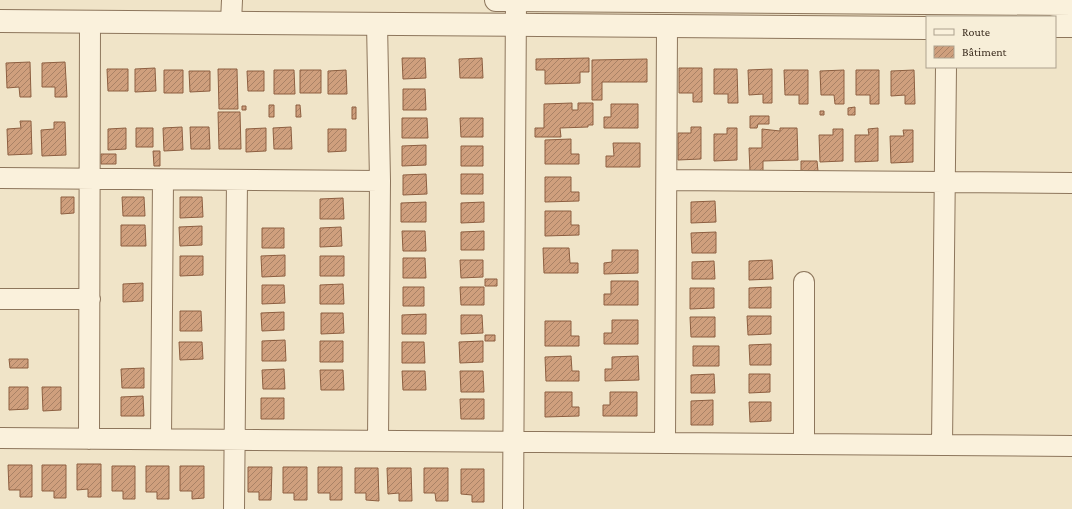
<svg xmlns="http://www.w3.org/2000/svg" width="1072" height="509" font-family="'Crimson Pro',serif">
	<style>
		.building { fill: url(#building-hatch); stroke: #8d5f41 }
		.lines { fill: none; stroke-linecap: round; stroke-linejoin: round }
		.minor-casing { stroke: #8d765c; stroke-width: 22 }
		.tertiary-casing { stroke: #8d765c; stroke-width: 24 }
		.minor { stroke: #faf1dc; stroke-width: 20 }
		.tertiary { stroke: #faf1dc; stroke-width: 22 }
	</style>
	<defs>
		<pattern id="building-hatch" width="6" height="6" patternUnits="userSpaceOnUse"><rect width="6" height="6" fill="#cf9f7d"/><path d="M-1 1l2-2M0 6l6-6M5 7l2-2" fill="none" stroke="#a98266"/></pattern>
	</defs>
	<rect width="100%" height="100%" fill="#f0e4c8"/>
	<!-- building -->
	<path class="building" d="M402,58H425L426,78L403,79Z
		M482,58L483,78H460L459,59Z
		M589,58V72H580V83L545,84V70H536V59Z
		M647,59V82H602V100H592V60Z
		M30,62L31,97H20L19,87L7,88L6,63Z
		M65,62L67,97H55V87H42V63Z
		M155,68L156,91L135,92V69Z
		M679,68H702V102H693V93H679Z
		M107,69H128V91H108Z
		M218,69H237L238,109H219Z
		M714,69H737L738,103H728V94H714Z
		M772,69V103H763V94L749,95L748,70Z
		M164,70H183V93H164Z
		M274,70H294L295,94H274Z
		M300,70H321V93H300Z
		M346,70L347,94H328V71Z
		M784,70H808V104H799V95H785Z
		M844,70V104H835L834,95H821L820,71Z
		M856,70H879V104H870V95H856Z
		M914,70L915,104H905V95L891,96V71Z
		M189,71H210V91L190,92Z
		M247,71H264V91H248Z
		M403,89H425L426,110H403Z
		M572,103V110H578V103H593V125H588V127L560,128L561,137H535V128H544V104Z
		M611,104H638V128H604V117H611Z
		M269,105H274V117H269Z
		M296,105H300L301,117H296Z
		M242,106H246V110H242Z
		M352,107H356V119H352Z
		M855,107V115H848V108Z
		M820,111H824V115H820Z
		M218,112H240L241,149H219Z
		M750,116H769V124H758L757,128H750Z
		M402,118H427L428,138H402Z
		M460,118H483V137H461Z
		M20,121H31L32,154L8,155L7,129L21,128Z
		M54,122H65L66,155L42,156L41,130L54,129Z
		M182,127L183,150L164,151L163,128Z
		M190,127H209L210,149H191Z
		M291,127L292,149H274L273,128Z
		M691,127H701V159L678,160V133H691Z
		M126,128V149L108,150V129Z
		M136,128H153V147H136Z
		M266,128V151L246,152V129Z
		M727,128H737V160L714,161V134H727Z
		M780,128H797L798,160L763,161V171H750L749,148H762V129L780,131Z
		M878,128V161L855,162V135H869L868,129Z
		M328,129H346V151L328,152Z
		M833,129H843V161L820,162L819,135H833Z
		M903,130H913V162L891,163L890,136H904Z
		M571,139V154H579V164H545V140Z
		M613,143H640V167H606V156H614Z
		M426,145V165L402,166V146Z
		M461,146H483V166H461Z
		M153,151H160V166H154Z
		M101,154H116V164H101Z
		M801,161H817L818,171H801Z
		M426,174L427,194L403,195V175Z
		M461,174H483V194H461Z
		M545,177H571V192H579V201L545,202Z
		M61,197H74V213L61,214Z
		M122,197H144L145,216H123Z
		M180,197H202L203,217L180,218Z
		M343,198L344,219H320V199Z
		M715,201L716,222L691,223V202Z
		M426,202V222H401V203Z
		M484,202V222L461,223V203Z
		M545,211H571V225H579V235L545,236Z
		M121,225H145L146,246H121Z
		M202,226V245L180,246L179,227Z
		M341,227L342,246L320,247V228Z
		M262,228H284V248H262Z
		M402,231H425L426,251H403Z
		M484,231V250H461V232Z
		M716,232V253H692L691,233Z
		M543,248H569L570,263H578V273H544Z
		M612,250H638V273L604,274V263L612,262Z
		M285,255V276L262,277L261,256Z
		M180,256H203V275L180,276Z
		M320,256H344V276H320Z
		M403,258H425L426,278H403Z
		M460,260H483V277L461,278Z
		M772,260L773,279L749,280V261Z
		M714,261L715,279H692V262Z
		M485,279H497V286H485Z
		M611,281H638V305H604V294H611Z
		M143,283V301L123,302V284Z
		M343,284L344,304H320V285Z
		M262,285H284L285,303L262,304Z
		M403,287H424V306H403Z
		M460,287H484V305H461Z
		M771,287V308H749V288Z
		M690,288H714V308L690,309Z
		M180,311H201L202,331H180Z
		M284,312V330L262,331L261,313Z
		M321,313H343L344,333L321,334Z
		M426,314V334H402V315Z
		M461,315H482L483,333L461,334Z
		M747,316H771V334L748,335Z
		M690,317H715V337H691Z
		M612,320H638V344H604V333H612Z
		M545,321H571V336H579V346H545Z
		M485,335H495V341H485Z
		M285,340L286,361H262V341Z
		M320,341H343V362H320Z
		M483,341V362L460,363L459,342Z
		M179,342H202L203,359L180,360Z
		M402,342H424L425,363H402Z
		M771,344V365H750L749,345Z
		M693,346H719V366H693Z
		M571,356L572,371H579V381H546L545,357Z
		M638,356L639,380L605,381V369H612V357Z
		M9,359H28V368H10Z
		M144,368V388H122L121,369Z
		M284,369L285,389H263L262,370Z
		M320,370H343L344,390H321Z
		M402,371H425L426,390H403Z
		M460,371H483L484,392H461Z
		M714,374L715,393H691V375Z
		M749,374H770V392L749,393Z
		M9,387H28V409L9,410Z
		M42,387H61V410L43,411Z
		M545,392H572V407H579V416L545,417Z
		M610,392H637V416H603V405H610Z
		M143,396L144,416H121V397Z
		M261,398H284V419H261Z
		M460,399H484V419H461Z
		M713,400V425H691V401Z
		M749,402H771V421L750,422Z
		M77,464H101V497H88V489L77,490Z
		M8,465H32V497H20V490H9Z
		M42,465H66V498H54V491H42Z
		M112,466H135V499H123V491H112Z
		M146,466H169V499H157V492H146Z
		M180,466H204V498L192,499V491H180Z
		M248,467H272L271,500H259V492H248Z
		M283,467H307V500H294V493H283Z
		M318,467H342V500H330V493H318Z
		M355,468H378L379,501L366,500V493H355Z
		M387,468H411L412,501H399V493L388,494Z
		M424,468H448V501H436L435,493H424Z
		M461,469H484V502H472V495L461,494Z"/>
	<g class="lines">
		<!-- minor casing -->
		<g class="minor-casing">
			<path id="minor" d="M231,22L232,0
				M377,23L380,181L378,441
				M0,178L380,181
				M667,180L1072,183
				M804,282V444
				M0,299H90
				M0,438L1072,446
				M89,439L90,22
				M161,439L163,180
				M665,443L667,27
				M942,445L946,67
				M234,509L237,180
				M513,509L516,0"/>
		</g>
		<!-- tertiary casing -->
		<g class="tertiary-casing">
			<path id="tertiary" d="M496,0L1072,4
				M0,21L927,28
				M1055,26H1072"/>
		</g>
		<!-- minor -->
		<use href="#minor" class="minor"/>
		<!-- tertiary -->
		<use href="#tertiary" class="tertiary"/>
	</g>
	<!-- legend -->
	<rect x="926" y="16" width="130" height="52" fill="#f7eed8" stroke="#ada18e"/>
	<rect x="934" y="29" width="20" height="6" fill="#faf1dc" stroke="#ada18e"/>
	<text x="962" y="36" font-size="12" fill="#3d2e20">Route</text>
	<rect x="934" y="46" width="20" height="12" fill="url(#building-hatch)" stroke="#ada18e"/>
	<text x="962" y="56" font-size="12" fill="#3d2e20">Bâtiment</text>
</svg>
